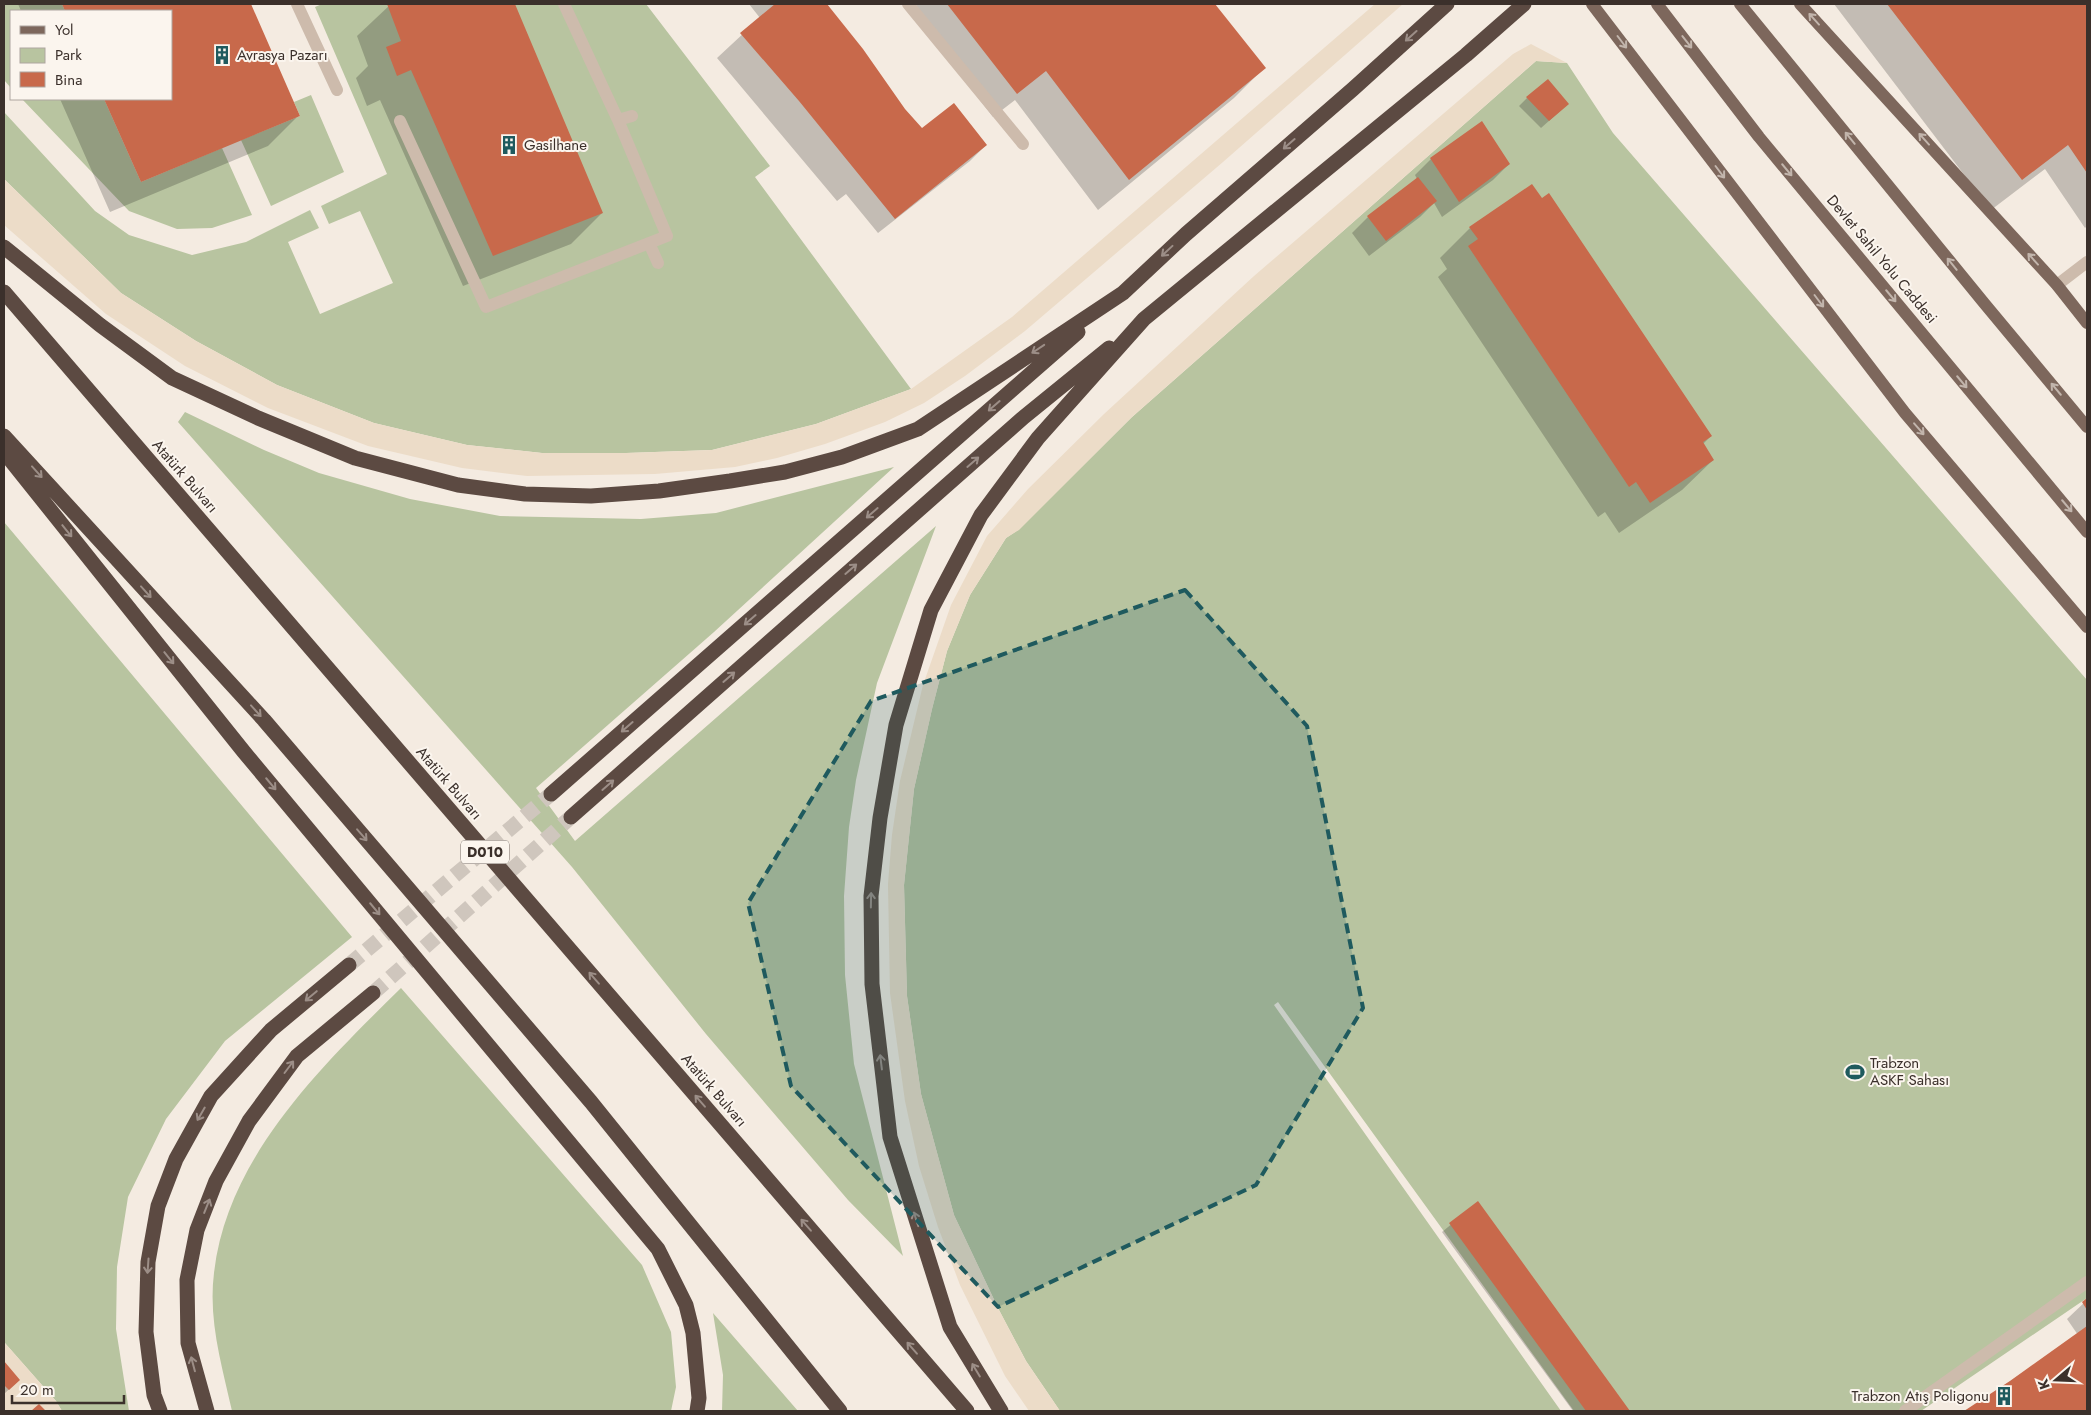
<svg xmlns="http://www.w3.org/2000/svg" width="2091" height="1415" font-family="Jost,sans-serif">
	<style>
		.green { fill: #b8c4a0 }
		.plaza { fill: #ecdcc8 }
		.shadow { fill: #0003 }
		.building { fill: #c8694b }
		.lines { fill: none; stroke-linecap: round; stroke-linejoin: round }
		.highway-tunnel { stroke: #cfc6bd; stroke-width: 15; stroke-dasharray: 15 8; stroke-linecap: butt }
		.lane { stroke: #cdbbac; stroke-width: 12 }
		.street { stroke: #cdbbac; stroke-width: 12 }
		.primary { stroke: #7d675c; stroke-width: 12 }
		.highway { stroke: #5c4a42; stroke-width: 15 }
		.oneway { stroke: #c2b5ac }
		.oneway2 { stroke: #9c8e87 }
		.marked { fill: #1f5a5e; fill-opacity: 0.2; stroke: #1f5a5e; stroke-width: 4; stroke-dasharray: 10 6; stroke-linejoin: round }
		.labels { text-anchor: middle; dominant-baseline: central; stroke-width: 4; stroke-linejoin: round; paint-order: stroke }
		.shield { fill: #fbf5ee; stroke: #756b66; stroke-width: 1 }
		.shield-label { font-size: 14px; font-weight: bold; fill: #3b302b }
		.poi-label { font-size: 15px; fill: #3b302b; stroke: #fbf5ee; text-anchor: start }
		.street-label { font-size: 15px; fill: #3b302b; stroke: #fbf5ee }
	</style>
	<rect width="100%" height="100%" fill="#f4ebe1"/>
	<!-- green -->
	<path class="green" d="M4,4H62L65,11H11V88L4,80Z
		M322,4H646L770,166L755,177L911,389L816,424L712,450L626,453H542L467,445L374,423L277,385L196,341L121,293L4,179V112L95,211L129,235L192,255L246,242L310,210L319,228L288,242L320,314L393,283L360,211L329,224L321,206L387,174L315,7Z
		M1536,61L1567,63L1613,133L2087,680V1298L1921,1411H1574L1278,1002L1274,1005L1561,1411H1060L1026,1361L999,1310L954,1215L921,1094L907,996L904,885L914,789L932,709L947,651L970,595L1006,538L1018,530L1132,417Z
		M311,95L344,172L271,206L241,140L300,116L294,102Z
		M22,99H104L141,182L222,148L252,215L212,228L177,229L129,211Z
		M185,412L264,450L319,473L410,499L500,516L641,519L716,513L894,467L714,632L536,788L575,841L936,526L877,683L856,780L849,827L844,896L845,975L854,1064L903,1256L848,1200L706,1034L572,867L178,422Z
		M4,522L352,937L225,1041L166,1119L128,1197L117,1267L116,1329L129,1411H62L56,1401L4,1342Z
		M401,988L642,1265L671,1332L676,1387L671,1411H232C222,1366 208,1320 214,1273C227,1157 322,1066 401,988Z
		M713,1313L798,1411H722L723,1375Z"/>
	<!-- plaza -->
	<path class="plaza" d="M1375,4H1403L1223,162L1025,331L965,376L924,403L885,422L825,444L777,458L735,467L655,474L527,476L462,468L368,446L268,408L185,366L106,314L4,225V179L121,293L196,341L277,385L374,423L467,445L542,453H626L712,450L816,424L911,389L1012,317Z
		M1531,44L1567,63L1536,61L1132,417L1019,530L1006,538L970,595L947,651L932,709L914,789L904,885L907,996L921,1094L954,1215L999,1310L1026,1361L1060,1411H1029L1005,1376L960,1285L938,1227L919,1166L905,1101L890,993L888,884L892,835L900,781L923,685L951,605L987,536L1028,489L1104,414L1254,276L1513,54Z
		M4,1342L56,1401L62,1411H4Z"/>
	<!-- shadow -->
	<path class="shadow" d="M18,4H249L299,115L268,146L110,212L60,99H171V11H21Z
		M391,4H513L602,213L571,244L463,286L380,100L367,106L356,78L368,66L357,36Z
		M749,4H826L862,50L904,110L920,128L986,145L970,161L878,233L846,194L837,201L717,58L760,18Z
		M918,4H1213L1264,68L1234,98L1098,210L1015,100L993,117L911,11Z
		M1834,4H2087V226L2085,228L2045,169L1991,210Z
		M1527,98L1568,104L1541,128L1519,106Z
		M1482,122L1509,164L1493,180L1442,217L1434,203L1420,217L1369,256L1352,233L1368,217L1417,179L1415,175L1431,159Z
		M1470,228L1711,436L1703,444L1713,460L1682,490L1619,533L1605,512L1598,517L1438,277L1447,269L1440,258Z
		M1477,1203L1629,1411H1573L1442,1232Z
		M2087,1300V1411H1966L2078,1335L2067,1319Z
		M4,1363L19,1380L4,1394Z"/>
	<!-- building -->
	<path class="building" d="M62,4H251L300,116L141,182L104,99H171V11H65Z
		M387,4H515L603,213L493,256L411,70L397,76L386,47L401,41Z
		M775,4H827L863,49L905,109L922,128L954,103L987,145L895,219L799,101L740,33Z
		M947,4H1215L1266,68L1129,180L1046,71L1017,94Z
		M1887,4H2087V173L2068,145L2022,180Z
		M1548,79L1569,104L1549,121L1526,97Z
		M1482,121L1510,164L1459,202L1430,158Z
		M1418,177L1437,201L1386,241L1367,216Z
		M1532,184L1542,198L1549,193L1712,436L1703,442L1714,460L1650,503L1636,482L1629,487L1468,246L1478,239L1469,227Z
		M1478,1201L1630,1411H1586L1449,1223Z
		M2087,1298V1310L2082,1302Z
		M2087,1326V1411H1964L2010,1381Z
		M4,1361L20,1380L9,1390L4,1385Z
		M39,1404L46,1411H31Z"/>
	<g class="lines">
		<!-- highway-tunnel -->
		<path class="highway-tunnel" d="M349,965L551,794
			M373,993L571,817"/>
		<!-- lane -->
		<path class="lane" d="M297,4L337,90
			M908,4L1023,144
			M618,120L632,116
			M400,121L486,307L667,236L618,120L564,4
			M649,243L658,263"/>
		<!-- street -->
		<path class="street" d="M2057,285L2087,262
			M1905,1411L2087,1282"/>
		<!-- primary -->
		<path class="primary" d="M1592,4L1905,413L2087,627
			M1657,4L1759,137L2087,532
			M1740,4L1984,303L2087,427
			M1800,4L2057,285L2087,323"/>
		<!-- highway -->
		<path class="highway" d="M4,247L100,325L172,378L258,418L355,458L458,485L525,494L591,496L659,491L730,481L785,472L842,457L918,429L1123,293L1186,234L1353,89L1447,4
			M4,292L967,1411
			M4,436L264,720L591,1102L840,1411
			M4,452L244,752L658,1249L686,1305L693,1333L699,1398L697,1411
			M551,794L1078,332
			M571,817L1024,417L1109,348
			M160,1411L154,1395L146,1332L148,1262L158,1206L176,1159L211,1096L271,1030L349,965
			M207,1411L188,1343L187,1280L197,1230L216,1181L249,1121L297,1056L373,993
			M1001,1411L950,1327L890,1137L872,984L871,896L880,818L896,725L931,610L981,515L1038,438L1144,319L1466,55L1524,4"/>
	</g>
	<!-- one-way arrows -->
	<defs><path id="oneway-shaft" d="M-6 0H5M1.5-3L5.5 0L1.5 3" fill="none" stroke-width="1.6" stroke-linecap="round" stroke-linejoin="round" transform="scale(1.25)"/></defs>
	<g class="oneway">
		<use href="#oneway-shaft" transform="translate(1814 19) rotate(-132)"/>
		<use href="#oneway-shaft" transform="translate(1622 42) rotate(53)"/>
		<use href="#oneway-shaft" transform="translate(1687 42) rotate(52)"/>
		<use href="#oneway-shaft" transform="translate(1850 138) rotate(-129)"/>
		<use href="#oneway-shaft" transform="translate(1924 139) rotate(-132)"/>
		<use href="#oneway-shaft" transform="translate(1787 170) rotate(50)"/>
		<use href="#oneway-shaft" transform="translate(1720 172) rotate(53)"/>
		<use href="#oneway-shaft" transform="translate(2033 259) rotate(-132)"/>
		<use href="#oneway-shaft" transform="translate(1952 264) rotate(-129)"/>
		<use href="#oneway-shaft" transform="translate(1891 296) rotate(50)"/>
		<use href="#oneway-shaft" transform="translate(1819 301) rotate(53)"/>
		<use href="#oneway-shaft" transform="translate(1962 382) rotate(50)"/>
		<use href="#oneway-shaft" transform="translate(2056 389) rotate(-130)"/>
		<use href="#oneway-shaft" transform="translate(1919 429) rotate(49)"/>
		<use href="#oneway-shaft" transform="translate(2067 506) rotate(50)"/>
	</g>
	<g class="oneway2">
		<use href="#oneway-shaft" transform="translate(1411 36) rotate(138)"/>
		<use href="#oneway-shaft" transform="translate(1289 144) rotate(139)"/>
		<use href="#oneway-shaft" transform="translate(1167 251) rotate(137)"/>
		<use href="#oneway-shaft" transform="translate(1038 349) rotate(146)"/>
		<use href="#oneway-shaft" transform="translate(994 406) rotate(139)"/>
		<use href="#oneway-shaft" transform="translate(973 462) rotate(-41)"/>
		<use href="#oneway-shaft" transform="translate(37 472) rotate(48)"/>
		<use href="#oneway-shaft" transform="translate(872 513) rotate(139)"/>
		<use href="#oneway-shaft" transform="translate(67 531) rotate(51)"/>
		<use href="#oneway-shaft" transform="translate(851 569) rotate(-41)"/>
		<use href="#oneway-shaft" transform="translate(146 592) rotate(48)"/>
		<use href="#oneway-shaft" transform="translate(750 620) rotate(139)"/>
		<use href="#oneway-shaft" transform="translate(169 658) rotate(51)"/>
		<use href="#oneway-shaft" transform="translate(729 677) rotate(-41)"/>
		<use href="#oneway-shaft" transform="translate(256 711) rotate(48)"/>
		<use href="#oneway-shaft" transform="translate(627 727) rotate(139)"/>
		<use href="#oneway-shaft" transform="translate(271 784) rotate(50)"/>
		<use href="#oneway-shaft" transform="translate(608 785) rotate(-41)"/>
		<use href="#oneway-shaft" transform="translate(362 835) rotate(49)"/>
		<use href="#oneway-shaft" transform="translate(871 900) rotate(-89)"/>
		<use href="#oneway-shaft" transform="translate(375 909) rotate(50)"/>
		<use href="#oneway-shaft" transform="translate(594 978) rotate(-131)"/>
		<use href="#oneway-shaft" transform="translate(311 996) rotate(140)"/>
		<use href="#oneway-shaft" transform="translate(881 1062) rotate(-97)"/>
		<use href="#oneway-shaft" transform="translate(289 1067) rotate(-53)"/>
		<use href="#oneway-shaft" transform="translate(700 1101) rotate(-131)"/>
		<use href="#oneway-shaft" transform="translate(201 1114) rotate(120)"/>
		<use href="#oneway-shaft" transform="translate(207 1206) rotate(-68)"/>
		<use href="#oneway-shaft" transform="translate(916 1219) rotate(-108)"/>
		<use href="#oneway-shaft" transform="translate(806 1225) rotate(-131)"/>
		<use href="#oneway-shaft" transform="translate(148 1266) rotate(94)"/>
		<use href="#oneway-shaft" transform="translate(912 1348) rotate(-131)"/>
		<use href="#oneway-shaft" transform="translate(193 1364) rotate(-105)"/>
		<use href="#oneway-shaft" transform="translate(976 1370) rotate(-121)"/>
	</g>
	<!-- marked area -->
	<path class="marked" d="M1185,590L1307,726L1363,1008L1256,1185L998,1307L791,1086L748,903L871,701Z"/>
	<!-- icons -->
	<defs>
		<g id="building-bare" transform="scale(1.5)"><path d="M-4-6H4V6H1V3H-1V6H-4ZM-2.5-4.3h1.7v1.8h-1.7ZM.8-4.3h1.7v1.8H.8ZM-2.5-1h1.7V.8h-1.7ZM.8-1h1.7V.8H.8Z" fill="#1f5a5e" stroke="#fbf5ee" stroke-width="2.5" paint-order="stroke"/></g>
		<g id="stadium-bare" transform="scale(1.5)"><path d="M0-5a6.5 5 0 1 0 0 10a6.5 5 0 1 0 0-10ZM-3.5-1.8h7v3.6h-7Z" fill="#1f5a5e" stroke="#fbf5ee" stroke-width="2.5" paint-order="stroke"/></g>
	</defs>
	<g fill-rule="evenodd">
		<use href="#building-bare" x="222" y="55"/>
		<use href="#building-bare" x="509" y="145"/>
		<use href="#stadium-bare" x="1855" y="1072"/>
		<use href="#building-bare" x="2004" y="1396"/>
	</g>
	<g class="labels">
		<!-- shield labels -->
		<rect class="shield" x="461" y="840.5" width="48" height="23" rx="4"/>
		<g class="shield-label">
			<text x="485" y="852">D010</text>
		</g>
		<!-- poi labels -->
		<g class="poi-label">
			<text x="237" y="55">Avrasya Pazarı</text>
			<text x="524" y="145">Gasilhane</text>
			<text x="1870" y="1063">Trabzon<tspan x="1870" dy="17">ASKF Sahası</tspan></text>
			<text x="1989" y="1396" text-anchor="end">Trabzon Atış Poligonu</text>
		</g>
		<!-- street labels -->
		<g class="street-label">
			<text transform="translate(1882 259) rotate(50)">Devlet Sahil Yolu Caddesi</text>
			<text transform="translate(185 476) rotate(49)">Atatürk Bulvarı</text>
			<text transform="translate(449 783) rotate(49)">Atatürk Bulvarı</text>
			<text transform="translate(714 1090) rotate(49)">Atatürk Bulvarı</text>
		</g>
	</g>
	<!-- border -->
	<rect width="2091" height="1415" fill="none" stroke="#3b302b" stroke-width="10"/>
	<!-- legend -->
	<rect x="10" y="10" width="162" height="90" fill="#fbf5ee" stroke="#aea6a0"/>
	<rect x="20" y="26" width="25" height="8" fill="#7d675c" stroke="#aea6a0"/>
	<text x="55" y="35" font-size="15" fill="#3b302b">Yol</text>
	<rect x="20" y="48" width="25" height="15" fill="#b8c4a0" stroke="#aea6a0"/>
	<text x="55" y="60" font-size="15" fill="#3b302b">Park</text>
	<rect x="20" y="72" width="25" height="15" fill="#c8694b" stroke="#aea6a0"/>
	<text x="55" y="85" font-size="15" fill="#3b302b">Bina</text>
	<!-- north arrow -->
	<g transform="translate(2056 1380) rotate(251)" stroke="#fbf5ee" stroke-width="4" paint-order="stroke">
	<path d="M0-4L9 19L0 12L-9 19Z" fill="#3b302b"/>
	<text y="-8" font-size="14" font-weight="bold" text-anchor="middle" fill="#3b302b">K</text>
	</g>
	<!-- scale -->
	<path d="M12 1395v8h112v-8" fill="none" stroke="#3b302b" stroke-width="2.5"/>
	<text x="20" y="1395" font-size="15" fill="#3b302b" stroke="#fbf5ee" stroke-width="4" paint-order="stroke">20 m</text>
</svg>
